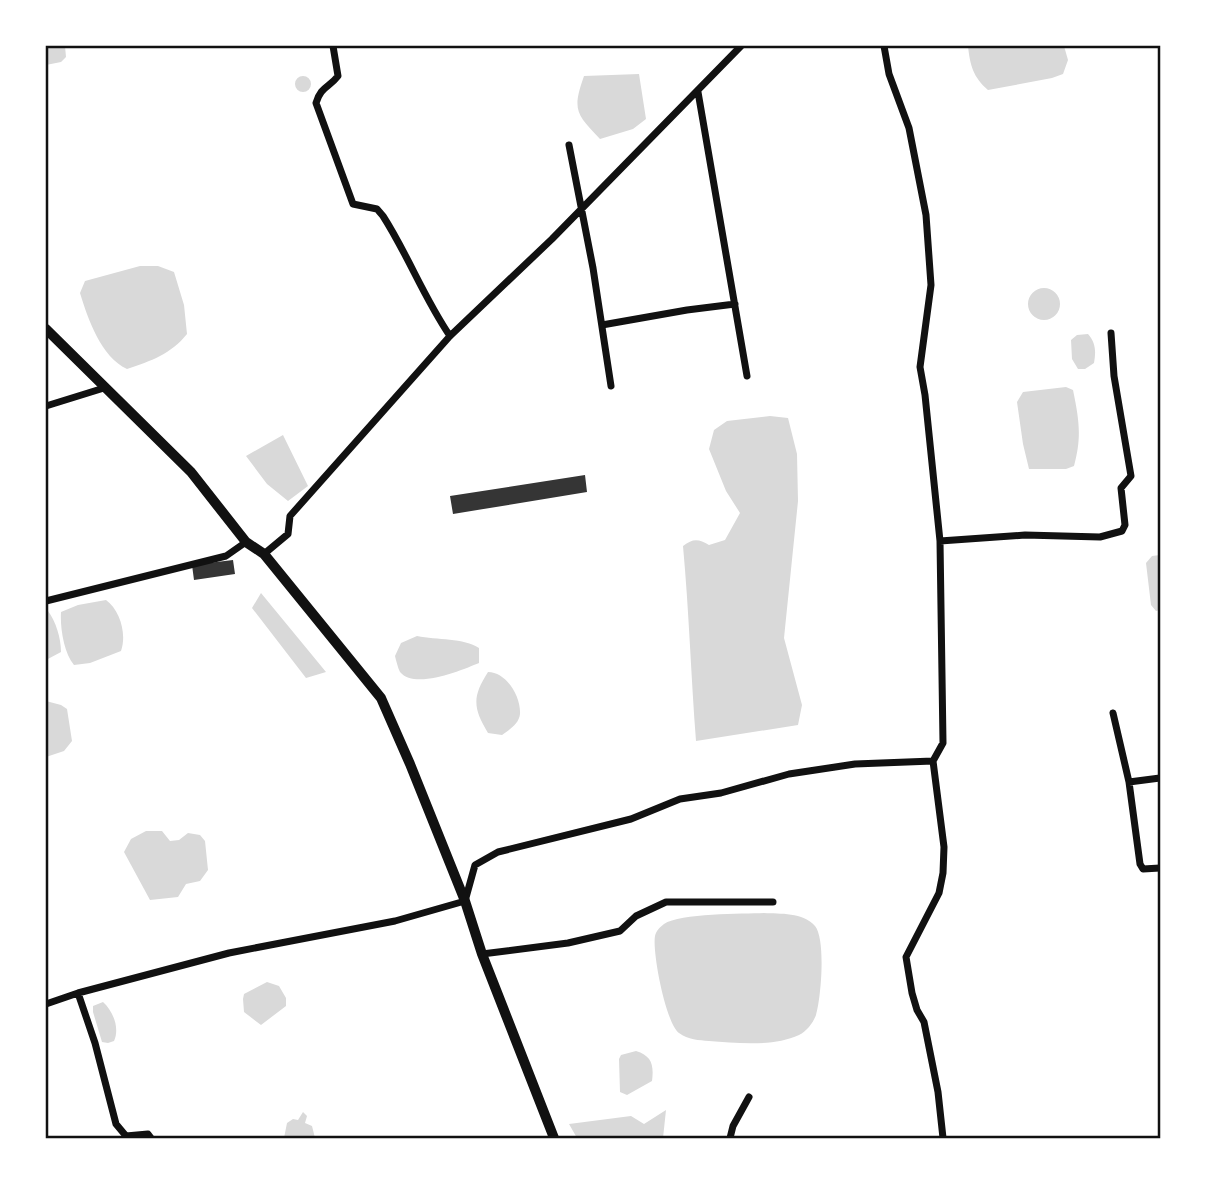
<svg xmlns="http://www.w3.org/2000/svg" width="1206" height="1184" font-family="Roboto,sans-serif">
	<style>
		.water { fill: #d9d9d9 }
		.building { fill: #353535 }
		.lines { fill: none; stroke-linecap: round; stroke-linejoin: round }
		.minor { stroke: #111; stroke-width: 7 }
		.trunk { stroke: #111; stroke-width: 10 }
		.neatline { fill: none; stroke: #111; stroke-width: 2.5 }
	</style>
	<rect width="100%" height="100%" fill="#fff"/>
	<!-- water -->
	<path class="water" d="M46,46H65L66,57L61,62L46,65Z
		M968,46H1064L1068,60L1063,74L1052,78L988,90C973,77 970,65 968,46Z
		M639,74L646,119L633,129L600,139C576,114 572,110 584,76Z
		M295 84a8 8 0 1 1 16 0a8 8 0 1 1-16 0Z
		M140,266H158L174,272L184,305L187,334C171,354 151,361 127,369C101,357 88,319 80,293L85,281Z
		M1028 304a16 16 0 1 1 32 0a16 16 0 1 1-32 0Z
		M1088,334C1096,343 1096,352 1094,363L1085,369H1078L1072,359L1071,340L1077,335Z
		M1066,387L1073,390C1079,419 1082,437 1074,466L1066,469H1029L1023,444L1017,402L1023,392Z
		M770,416L788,418L797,454L798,501L784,638L802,705L798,725L696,741C691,676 689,611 683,546C693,538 699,539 709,545L725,540L740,513L726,491L709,449L714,430L727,421Z
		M283,435L308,486L288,501L267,484L246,456Z
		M1160,555V610L1156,611L1151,605L1146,563L1152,556Z
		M261,593L326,672L306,678L252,608Z
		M106,600C120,610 127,634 121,651L90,663L74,665C64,653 60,628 61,612L78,605Z
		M46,610L48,611C56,622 61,638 61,652L46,660Z
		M417,636C437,640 464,638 479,648V663C462,670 415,690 400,672C398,668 396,660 395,656L401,643Z
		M488,672C506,672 521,696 520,714C519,724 509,730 502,735L488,733C473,708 472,697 488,672Z
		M46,701L61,705L67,709L72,741L64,751L46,757Z
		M146,831H162L170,841L179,840L188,833L200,835L205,841L208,870L200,881L186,884L178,897L150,900L124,852L131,839Z
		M764,913C780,914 803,912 815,926C826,939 821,999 816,1015C813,1023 807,1031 799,1035C773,1047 737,1043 709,1041C699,1040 688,1040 679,1033C666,1024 652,952 655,936C656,931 660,927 664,924C680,913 743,914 764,913Z
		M267,982L279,986L286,998V1006L261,1025L244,1012L243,999L244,994Z
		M103,1002C113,1011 120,1028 114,1041L108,1043L102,1042L93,1012V1006Z
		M636,1051C652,1056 654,1065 652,1081L627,1095L620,1092L619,1059L621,1055Z
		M666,1110L663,1138H577L569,1124L631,1116L644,1124Z
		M303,1112L307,1116L305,1123L312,1126L315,1138H284L287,1123L293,1119L298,1120Z"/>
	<!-- building -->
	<path class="building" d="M585,475L587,492L453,514L450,496Z
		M233,560L235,574L194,580L192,565Z"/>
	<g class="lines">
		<!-- minor -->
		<path class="minor" d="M333,46L338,76C329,88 321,86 316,103L353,204L377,209L383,216C408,255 424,298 450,336
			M884,46L889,74L909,128L926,215L931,285L920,367L925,395L940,541L943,743L933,761L944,847L943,873L939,893L906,957L912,993L917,1010L924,1022L938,1092L943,1138
			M698,92L747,376
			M569,145L593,268L611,386
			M602,325L687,310L735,304
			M46,406L104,388
			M940,541L1025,535L1100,537L1122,531L1125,525L1121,488L1131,476L1114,376L1111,333
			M264,554L288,534L290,516L450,336L552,239L741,46
			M46,601L226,556L246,542
			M1113,713L1129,782L1140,864L1143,869L1160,868
			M1129,782L1160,778
			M482,954L568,943L620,931L636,916L666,902H773
			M78,993L95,1043L116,1124L126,1136L148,1134L151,1138
			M46,1004L78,993L229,953L395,921L465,901L475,865L498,852L631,819L680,799L721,793L789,774L855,764L933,761
			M730,1138L733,1126L749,1097"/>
		<!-- trunk -->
		<path class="trunk" d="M46,329L191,472L246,542L264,554L381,698L410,764L465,901L482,954L554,1138"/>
	</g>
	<!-- border -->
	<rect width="1206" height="1184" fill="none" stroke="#ffffff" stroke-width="94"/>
	<rect x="47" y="47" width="1112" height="1090" class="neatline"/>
</svg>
